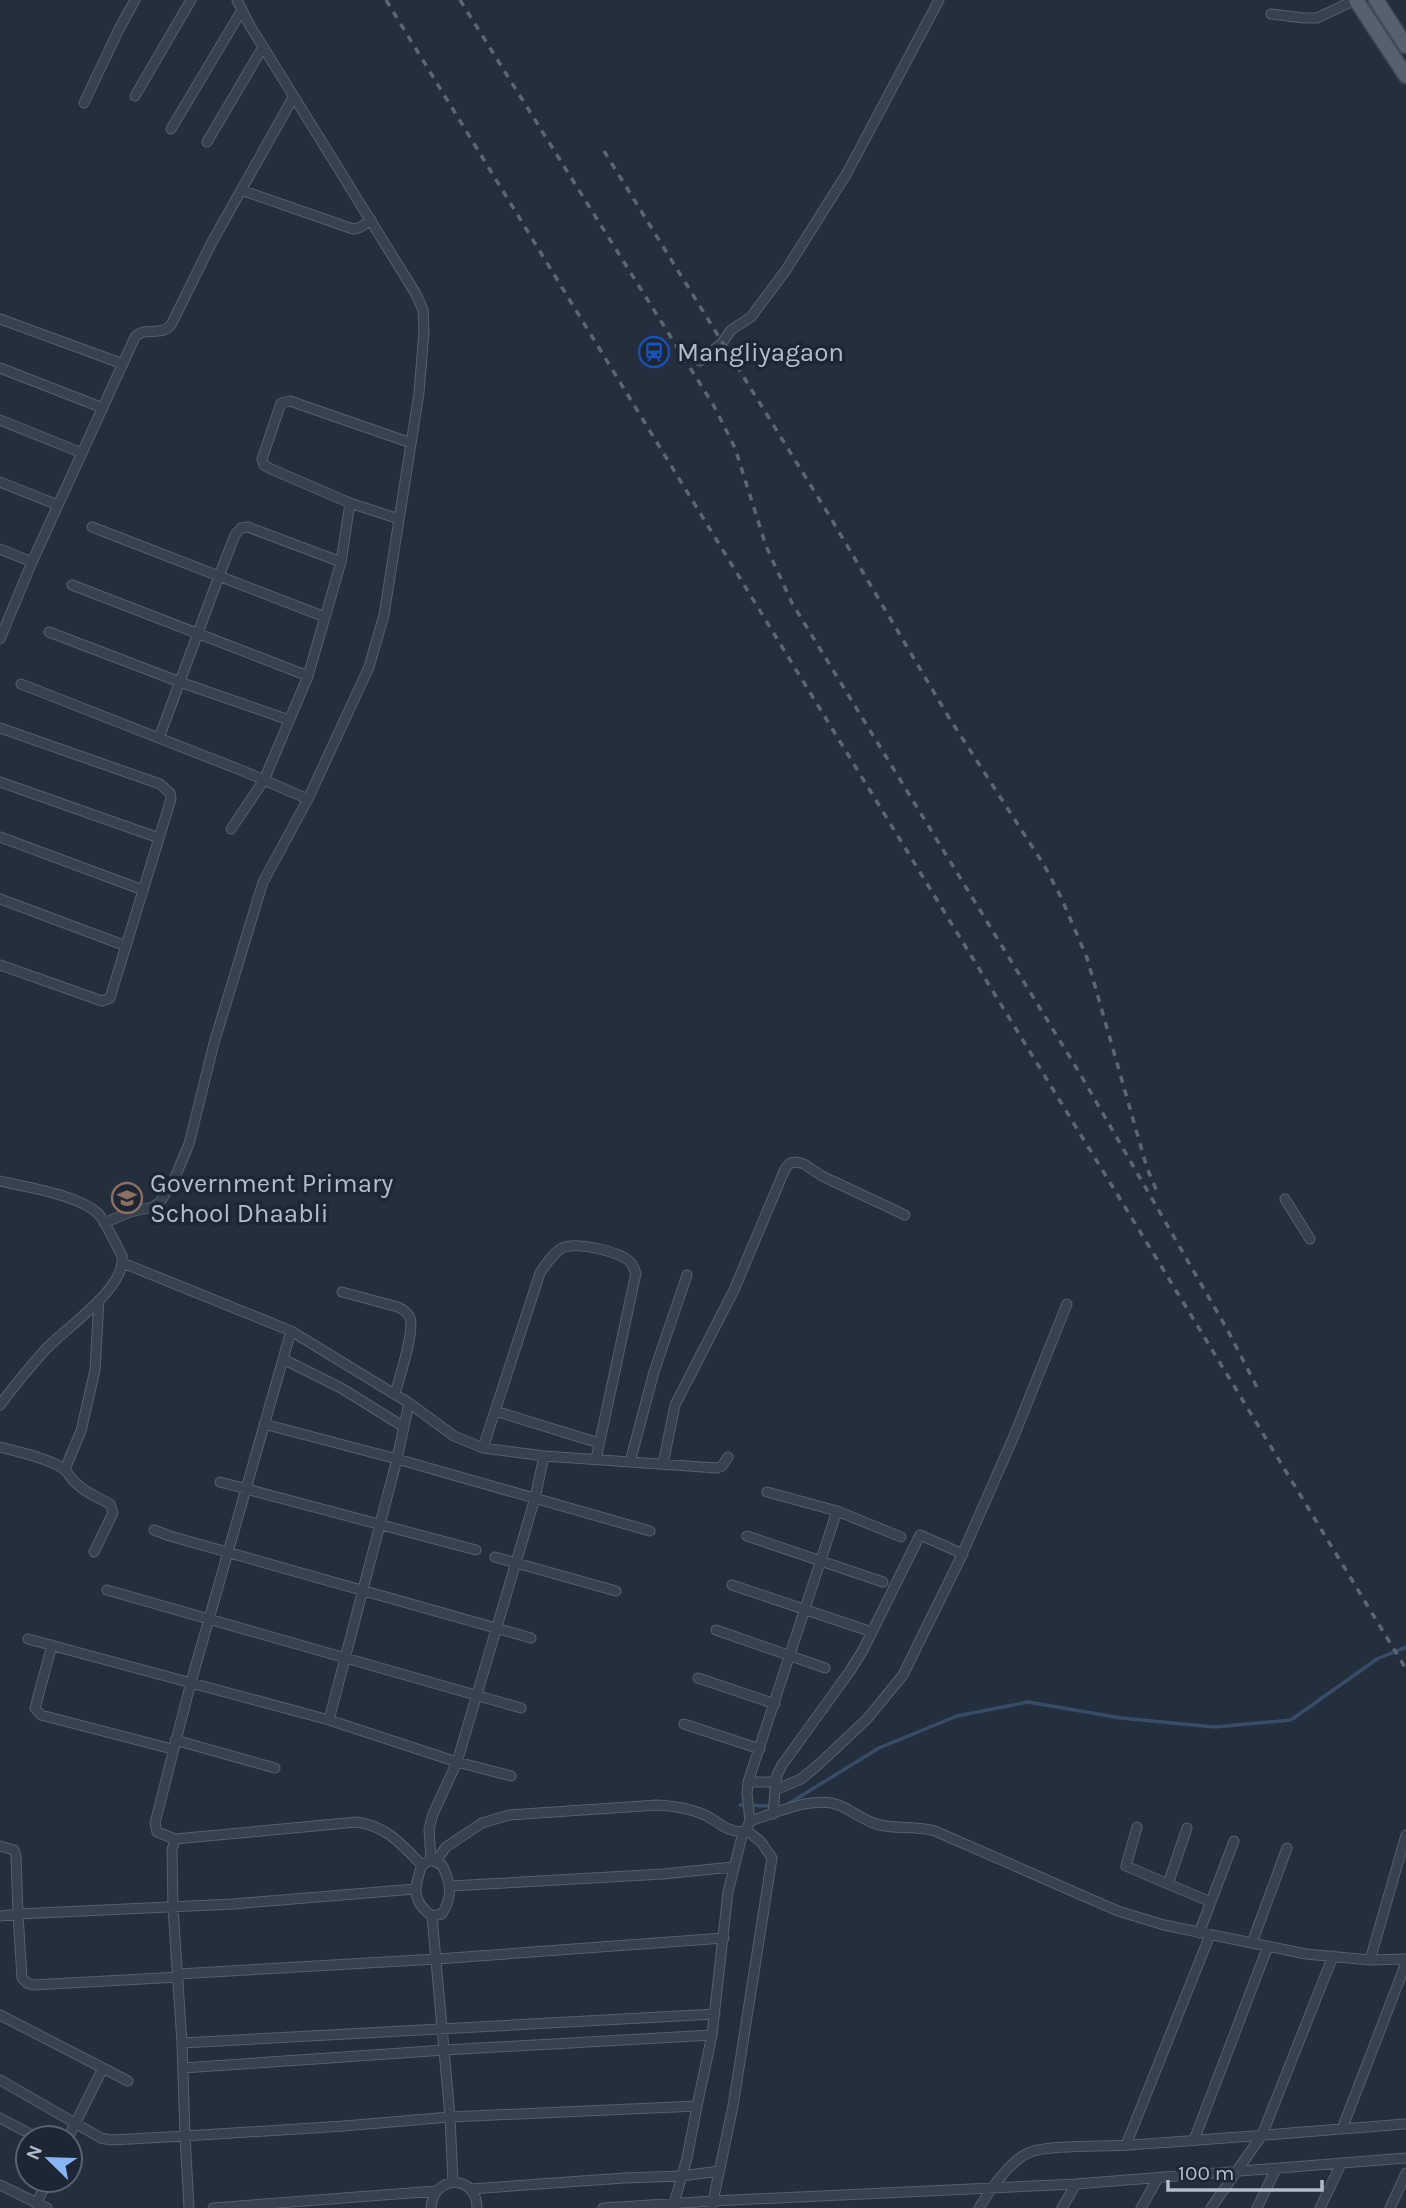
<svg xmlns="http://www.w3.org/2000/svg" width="1406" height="2208" font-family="Karla,sans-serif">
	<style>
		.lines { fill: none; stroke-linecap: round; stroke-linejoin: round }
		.stream { stroke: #394c67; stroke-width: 3.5 }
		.street-casing { stroke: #565f6c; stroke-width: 11 }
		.primary-casing { stroke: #414a57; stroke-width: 17 }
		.street { stroke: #38414e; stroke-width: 9 }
		.primary { stroke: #56606e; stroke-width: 14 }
		.rail { stroke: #5a6575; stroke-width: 3.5; stroke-dasharray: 7 7; stroke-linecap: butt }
		.labels { text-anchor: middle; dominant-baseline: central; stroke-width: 7; stroke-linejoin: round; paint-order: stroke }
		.poi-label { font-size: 26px; fill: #b4bcc9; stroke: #1d2633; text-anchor: start }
	</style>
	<rect width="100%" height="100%" fill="#242f3e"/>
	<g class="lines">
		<!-- stream -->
		<path class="stream" d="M788,1804L879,1748L957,1716L1028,1702L1121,1718L1214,1727L1291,1720L1377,1659L1406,1647
			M740,1805L774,1806"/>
		<!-- street casing -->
		<g class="street-casing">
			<path id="street" d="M1271,14L1304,18H1317L1355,0
				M135,96L191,0
				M84,103L119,29L135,0
				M171,129L242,10
				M207,142L263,47
				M241,190L353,229L359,228L371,220
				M0,319L123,364
				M700,361L722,343L731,330L751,317L786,270L847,173L939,0
				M0,368L103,408
				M0,420L82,453
				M0,482L58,505
				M399,519L350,503L271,469L264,465L262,459L281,403L290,401L411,443
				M92,527L325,617
				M0,549L32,562
				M72,585L308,676
				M49,632L180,682L289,720
				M0,639L32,562L135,337C145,326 161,337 171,325L212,242L294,96
				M21,684L243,771L308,799
				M0,728L160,784L170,793L171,799L110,998L102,1001L0,965
				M159,738L219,576L235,535L241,528L248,527L341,562
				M0,782L159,838
				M231,829L264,780L308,676L341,562L350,503
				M0,837L143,890
				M0,899L126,946
				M0,1181C25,1187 86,1196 101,1217C109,1229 115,1243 122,1256C127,1288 65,1328 45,1350C29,1368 14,1386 0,1405
				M1285,1199L1310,1239
				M104,1223L130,1212L153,1207L160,1202L173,1182L189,1144L214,1043L263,882L308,799L369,667L384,615L419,393L424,331L423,310L416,294L249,24L237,0
				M123,1263L291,1331L191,1682L155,1823L157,1832L175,1839
				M342,1292L398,1307C403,1310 408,1312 410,1318C415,1332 399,1378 395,1394
				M291,1331L409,1403L397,1459L329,1720
				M283,1359L341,1388L404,1427
				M409,1403L454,1436L483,1448L544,1456L717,1468L722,1466L728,1457
				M495,1411L599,1443
				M264,1424L397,1459L650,1531
				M0,1447C18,1452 48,1458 62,1468C68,1472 71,1479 77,1484C86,1493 99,1498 110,1504L113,1513L94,1552
				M483,1448L540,1273C546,1264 553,1253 562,1248C575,1241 623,1252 631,1263C634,1266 634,1270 636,1273L596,1459
				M630,1462L654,1372L687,1275
				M663,1464L675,1405L734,1290L785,1169L790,1163L797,1162L804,1164L822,1176L905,1215
				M65,1469L81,1431L95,1370L99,1300
				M220,1482L476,1550
				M837,1511L901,1537
				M154,1530L170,1536L531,1638
				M747,1536L883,1582
				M495,1557L616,1591
				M732,1585L866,1630
				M107,1590L521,1708
				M716,1630L825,1668
				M28,1639L329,1720L457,1762L511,1776
				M52,1645L35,1708L41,1715L172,1749
				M698,1678L775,1704
				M684,1724L760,1749
				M175,1740L275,1768
				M748,1782H775
				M775,1790L777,1775L782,1765L850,1671L863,1650L920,1535L963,1554
				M773,1814L775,1790L801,1779L818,1765L867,1719L903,1675L960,1559L1014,1436L1067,1304
				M750,1821L747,1794L748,1782L837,1511L767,1492
				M1137,1827L1126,1866L1168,1884
				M1187,1828L1168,1884L1211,1902
				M0,1846L14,1850L16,1856L18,1914L233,1904L415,1889
				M431,1860L429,1829L433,1814L457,1762L535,1498L544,1456
				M431,1860L442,1865C451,1883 453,1896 442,1914L432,1916
				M436,1861L446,1847L482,1823L509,1815L657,1805C674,1806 691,1808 707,1816C721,1824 726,1831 743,1832L746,1830L750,1821C776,1813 815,1794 841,1806C854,1812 866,1822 880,1825C898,1829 916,1826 935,1831L1118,1911L1164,1925L1306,1954L1370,1960L1406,1959
				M422,1865C401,1844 388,1827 357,1822L175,1839L172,1850L173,1907L182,2043L715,2014
				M451,1886L663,1874L733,1867
				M0,1916L18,1914L22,1978L27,1983L33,1985L179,1977
				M1199,1933L1234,1841
				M1252,1943L1287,1848
				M1370,1960L1406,1835
				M178,1974L437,1959L724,1938
				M0,2015L128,2081
				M183,2068L445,2050L712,2035
				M0,2080L101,2138L111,2140L185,2136L182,2043
				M0,2118L38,2138
				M1342,2129L1406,1963
				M68,2138L103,2068
				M1194,2140L1268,1946
				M1126,2145L1210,1935
				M453,2182L450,2117L697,2106L712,2035L728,1892L743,1832
				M0,2185L47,2208
				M470,2189L624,2178L682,2176L719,2171
				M36,2204L48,2180
				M673,2207L687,2158L697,2106
				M189,2208L185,2136L344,2126L450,2117L432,1916C411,1901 414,1887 422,1865L431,1860
				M213,2208L436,2191
				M431,2208C433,2174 477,2174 477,2208
				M603,2208L713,2201L733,2106L772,1858L761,1842L746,1830
				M711,2208L713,2201L1076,2184L1406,2158
				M979,2208C990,2190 1009,2162 1028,2153C1049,2144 1104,2147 1129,2145C1221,2139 1314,2131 1406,2124
				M1062,2208L1076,2184
				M1141,2208L1158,2178
				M1211,2208L1262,2135L1333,1956
				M1257,2208L1276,2169
				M1320,2208L1341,2164
				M1390,2208L1406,2173"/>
		</g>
		<!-- primary casing -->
		<g class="primary-casing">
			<path id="primary" d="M1356,0L1406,76
				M1376,0L1406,46"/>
		</g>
		<!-- street -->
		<use href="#street" class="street"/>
		<!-- primary -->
		<use href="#primary" class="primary"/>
		<!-- rail -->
		<path class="rail" d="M386,0L1166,1274L1406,1669
			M460,0L714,406L735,448L766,546L792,603L1079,1072L1227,1329L1260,1393
			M604,151L829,515L948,716L1044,865L1061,897L1087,958L1147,1168L1158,1194"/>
	</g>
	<!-- icons -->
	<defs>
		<g id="station-ring" transform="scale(1.575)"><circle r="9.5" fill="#1d2633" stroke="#1a4fb4" stroke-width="1.5"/><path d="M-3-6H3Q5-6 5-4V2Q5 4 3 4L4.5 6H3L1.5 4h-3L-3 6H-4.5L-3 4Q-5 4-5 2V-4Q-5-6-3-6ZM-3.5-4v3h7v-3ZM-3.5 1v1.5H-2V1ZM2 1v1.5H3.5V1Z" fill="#1a4fb4"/></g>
		<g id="school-ring" transform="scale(1.575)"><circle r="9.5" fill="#1d2633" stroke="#8d6e63" stroke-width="1.5"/><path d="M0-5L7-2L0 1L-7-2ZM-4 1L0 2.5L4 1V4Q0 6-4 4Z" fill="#8d6e63"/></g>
	</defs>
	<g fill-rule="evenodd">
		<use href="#station-ring" x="654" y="352"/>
		<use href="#school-ring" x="127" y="1198"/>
	</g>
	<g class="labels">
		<!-- poi labels -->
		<g class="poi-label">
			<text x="677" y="352">Mangliyagaon</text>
			<text x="150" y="1183">Government Primary<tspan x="150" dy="30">School Dhaabli</tspan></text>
		</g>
	</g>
	<!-- north arrow -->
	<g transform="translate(49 2159) rotate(293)"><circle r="33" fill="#1d2633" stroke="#59626f" stroke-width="2"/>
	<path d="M0-5L12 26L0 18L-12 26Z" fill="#8ab4f8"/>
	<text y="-10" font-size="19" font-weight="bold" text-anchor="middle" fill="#b4bcc9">N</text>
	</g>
	<!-- scale -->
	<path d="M1168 2180v10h154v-10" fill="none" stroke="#b4bcc9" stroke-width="3.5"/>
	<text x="1178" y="2180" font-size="21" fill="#b4bcc9" stroke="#1d2633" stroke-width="5" paint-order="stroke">100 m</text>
</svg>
